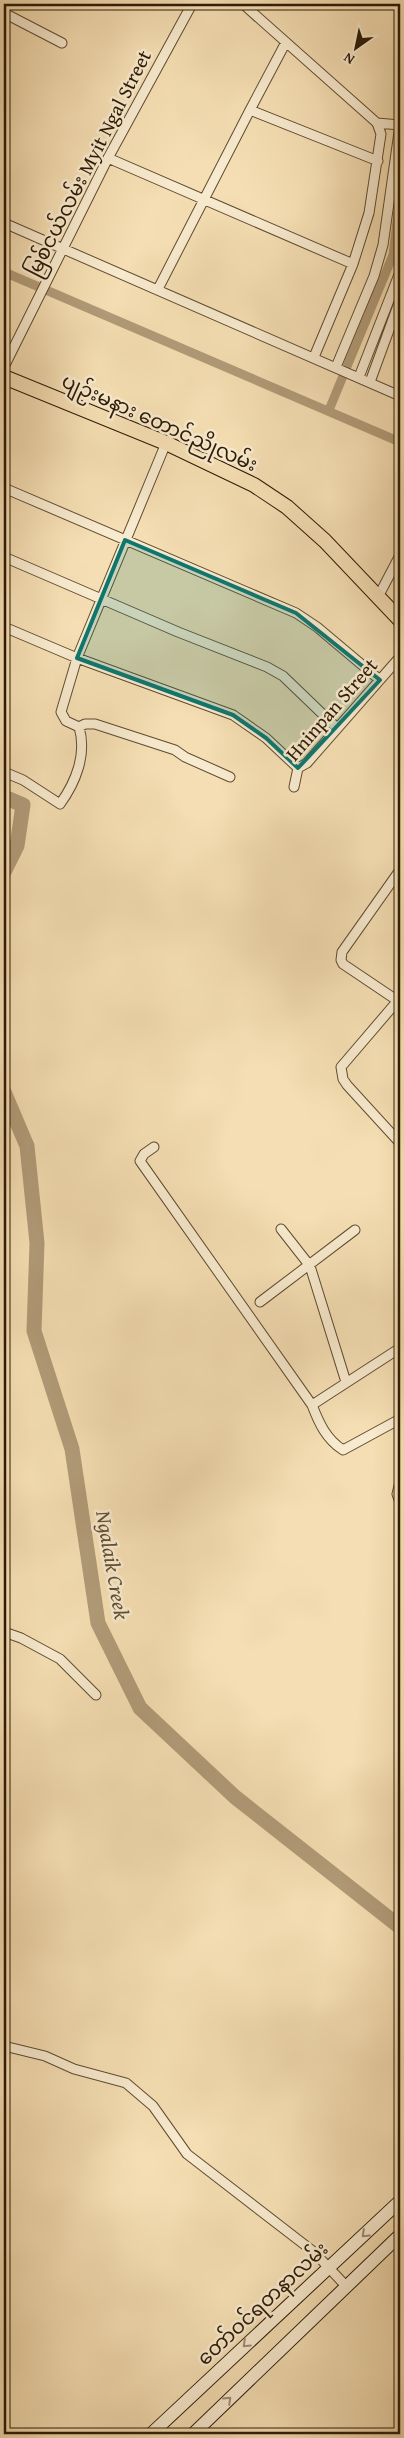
<svg xmlns="http://www.w3.org/2000/svg" width="404" height="2438" font-family="'Gentium Book Plus','Noto Sans Myanmar',serif">
	<style>
		.lines { fill: none; stroke-linecap: round; stroke-linejoin: round }
		.canal { stroke: #b19b78; stroke-width: 9 }
		.river { stroke: #b19b78; stroke-width: 15 }
		.minor-casing { stroke: #5e4b31; stroke-width: 11 }
		.secondary-casing { stroke: #2c1a06; stroke-width: 14 }
		.primary-casing { stroke: #2c1a06; stroke-width: 16 }
		.minor { stroke: #f8eace; stroke-width: 9 }
		.secondary { stroke: #f8eace; stroke-width: 12 }
		.primary { stroke: #f5deb3; stroke-width: 14 }
		.oneway { stroke: #9c8c74 }
		.marked { fill: #0f766e; fill-opacity: 0.2; stroke: #0f766e; stroke-width: 4; stroke-linejoin: round }
		.labels { text-anchor: middle; dominant-baseline: central; stroke-width: 5; stroke-linejoin: round; paint-order: stroke }
		.street-label { font-size: 20px; fill: #2c1a06; stroke: #f8eace }
		.water-label { font-size: 21px; font-style: italic; fill: #614e34; stroke: #f8eace }
	</style>
	<rect width="100%" height="100%" fill="#f5deb3"/>
	<filter id="stains"><feTurbulence type="fractalNoise" baseFrequency=".004" numOctaves="4"/><feColorMatrix values="0 0 0 0 .2 0 0 0 0 .09 0 0 0 0 .02 0 0 0 .5 -.17"/></filter>
	<radialGradient id="worn" r=".72"><stop offset=".6" stop-color="#630" stop-opacity="0"/><stop offset="1" stop-color="#630" stop-opacity=".3"/></radialGradient>
	<g class="lines">
		<!-- canal -->
		<path class="canal" d="M4,272L400,442
			M329,410L393,255L400,197"/>
		<!-- river -->
		<path class="river" d="M4,797L23,805L17,846L4,872
			M4,1092L27,1146L37,1243L34,1331L72,1449L98,1623L140,1708L235,1797L400,1927"/>
		<!-- minor casing -->
		<g class="minor-casing">
			<path id="minor" d="M243,4L377,123L381,134L369,213L353,264L314,357
				M4,13L62,43
				M286,42L250,110L378,161
				M377,123L400,125
				M108,158L353,264
				M4,223L400,396
				M158,289L250,110
				M4,367L108,158L192,4
				M336,367L374,276L383,245L400,125
				M359,377L400,272
				M370,382L400,300
				M4,488L296,613L317,627L380,680
				M4,557L178,632L267,667L283,676L337,728
				M378,597L400,555
				M4,627L77,658L233,715L266,738L298,768
				M79,727L85,724H95L175,750L185,757L230,777
				M4,772L23,780L60,804C76,782 87,754 79,727L66,721L61,712L77,658L166,443
				M294,787L298,768L307,763L400,657
				M400,998L341,1067L343,1079L347,1085L400,1143
				M398,1001L343,964L341,960L342,952L400,870
				M154,1147L144,1154L140,1161L312,1405C319,1423 326,1439 343,1450L400,1419
				M281,1229L310,1266L346,1382
				M260,1302L355,1230
				M312,1405L400,1348
				M400,1482L397,1494L400,1502
				M4,1632L21,1638L60,1659L96,1695
				M4,2046L45,2056L74,2069L126,2083L153,2106L187,2154L314,2252L346,2286"/>
		</g>
		<!-- secondary casing -->
		<g class="secondary-casing">
			<path id="secondary" d="M151,2434L400,2201
				M193,2434L400,2235"/>
		</g>
		<!-- primary casing -->
		<g class="primary-casing">
			<path id="primary" d="M4,377L166,443L254,485L287,507L325,541L400,620"/>
		</g>
		<!-- minor -->
		<use href="#minor" class="minor"/>
		<!-- secondary -->
		<use href="#secondary" class="secondary"/>
		<!-- primary -->
		<use href="#primary" class="primary"/>
	</g>
	<!-- one-way arrows -->
	<defs><path id="oneway-chevron" d="M-2-3.5L2.5 0L-2 3.5" fill="none" stroke-width="1.6" stroke-linecap="round" stroke-linejoin="round" transform="scale(1.25)"/></defs>
	<g class="oneway">
		<use href="#oneway-chevron" transform="translate(365 2234) rotate(137)"/>
		<use href="#oneway-chevron" transform="translate(246 2344) rotate(137)"/>
		<use href="#oneway-chevron" transform="translate(228 2400) rotate(-44)"/>
	</g>
	<!-- marked area -->
	<path class="marked" d="M125,540L296,613L380,680L298,768L266,738L233,715L77,658Z"/>
	<g class="labels">
		<!-- street labels -->
		<g class="street-label">
			<text transform="translate(88 163) rotate(-63)">မြစ်ငယ်လမ်း Myit Ngal Street</text>
			<text transform="translate(160 422) rotate(24)">ပျဉ်းမနား တောင်ညိုလမ်း</text>
			<text transform="translate(331 709) rotate(-49)">Hninpan Street</text>
			<text transform="translate(262 2303) rotate(-43)">တော်ဝင်ရတနာလမ်း</text>
		</g>
		<!-- water labels -->
		<g class="water-label">
			<text transform="translate(113 1565) rotate(80)">Ngalaik Creek</text>
		</g>
	</g>
	<!-- margin -->
	<rect width="404" height="2438" fill="none" stroke="#f5deb3" stroke-width="20"/>
	<rect x="5" y="5" width="394" height="2428" fill="none" stroke="#2c1a06" stroke-width="2.5"/>
	<rect x="10" y="10" width="384" height="2418" fill="none" stroke="#2c1a06"/>
	<!-- north arrow -->
	<g transform="translate(356 48) rotate(213)" stroke="#f8eace" stroke-width="4" paint-order="stroke">
	<path d="M0-4L9 19L0 12L-9 19Z" fill="#2c1a06"/>
	<text y="-8" font-size="14" font-weight="bold" text-anchor="middle" fill="#2c1a06">N</text>
	</g>
	<rect width="100%" height="100%" filter="url(#stains)"/>
	<rect width="100%" height="100%" fill="url(#worn)"/>
</svg>
